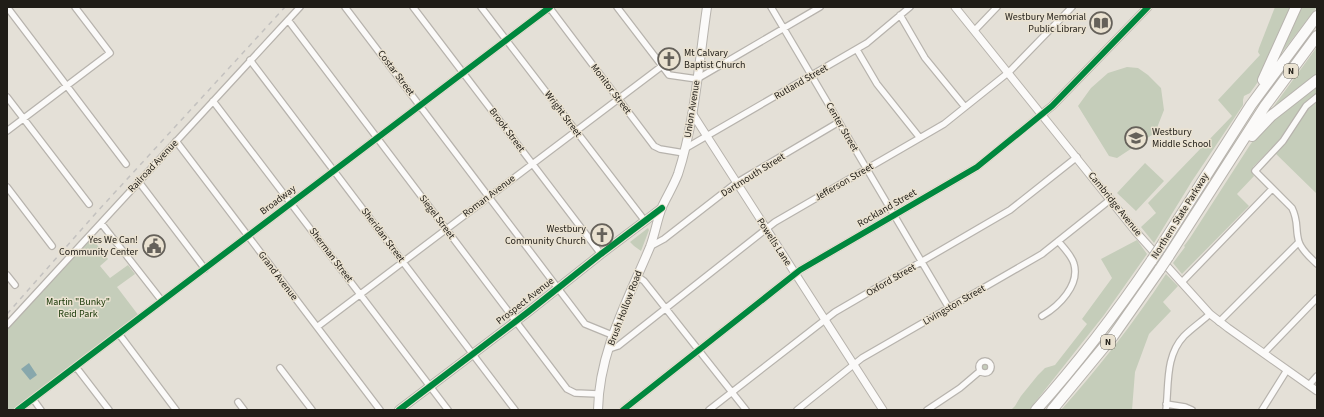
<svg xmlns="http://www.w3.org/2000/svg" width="1324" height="417" font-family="'Source Sans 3',sans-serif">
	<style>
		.green { fill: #c5cdba }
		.water { fill: #88a7ac }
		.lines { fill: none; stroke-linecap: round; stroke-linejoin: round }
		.minor-casing { stroke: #b7b3ad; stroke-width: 8 }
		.tertiary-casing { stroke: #b7b3ad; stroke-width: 9 }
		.secondary-casing { stroke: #b7b3ad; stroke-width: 10 }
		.motorway-casing { stroke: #b7b3ad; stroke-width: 12 }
		.minor { stroke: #fbfaf9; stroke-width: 5.5 }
		.tertiary { stroke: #fbfaf9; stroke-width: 7 }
		.secondary { stroke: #fbfaf9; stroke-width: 8 }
		.motorway { stroke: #fbfaf9; stroke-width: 10 }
		.rail { stroke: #c3c1bf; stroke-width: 1.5; stroke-dasharray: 5 5; stroke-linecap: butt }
		.motorway-bridge-casing { stroke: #b7b3ad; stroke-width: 12; stroke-linecap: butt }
		.motorway-bridge { stroke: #fbfaf9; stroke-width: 10 }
		.cycleway-casing { stroke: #eae2d1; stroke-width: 8 }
		.cycleway { stroke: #00873e; stroke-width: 6 }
		.labels { text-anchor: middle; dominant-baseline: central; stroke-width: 3; stroke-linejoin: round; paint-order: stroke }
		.shield { fill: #eae2d1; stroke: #5d584f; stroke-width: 1 }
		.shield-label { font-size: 9px; font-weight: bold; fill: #201d17 }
		.poi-label { font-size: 10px; fill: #201d17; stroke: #eae2d1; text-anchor: end }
		.street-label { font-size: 10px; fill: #201d17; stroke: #eae2d1 }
		.park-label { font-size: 10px; fill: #163504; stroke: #eae2d1 }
	</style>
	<rect width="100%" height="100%" fill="#e4e0d7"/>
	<!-- green -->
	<path class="green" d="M1275,7H1293L1260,79L1250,93L1244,96L1243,100V105L1192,181L1154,243L1141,227L1156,213L1148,203L1232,116L1218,100L1260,55L1258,52L1259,48Z
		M1299,7H1317L1277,59Z
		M1317,47V78L1271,110Z
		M1127,67L1138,68L1148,75L1161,88L1164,110L1155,133L1117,158L1109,156L1078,106L1091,88L1108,73Z
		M1317,84V94L1307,101L1279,140L1253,167L1252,173L1254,176L1237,194L1249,206L1182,274L1173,263L1185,247L1184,246L1190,238L1250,145L1260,132Z
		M1317,97V194L1273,151L1306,106Z
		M1145,163L1164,181L1136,211L1117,193Z
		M648,228L649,230L641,251L634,246L630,242Z
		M88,233L108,259L100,266L110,278L128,265L135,274L117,287L139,316L15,410H7V320Z
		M1137,240L1147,254L1104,315L1029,410H1011L1015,406L1021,396L1038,375L1045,368L1055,365L1087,324L1082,319L1112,278L1101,259Z
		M1166,274L1178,286L1163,302L1171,311L1149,334L1135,372L1132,410H1061C1098,369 1135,321 1166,274Z
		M979 367a6 6 0 1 1 12 0a6 6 0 1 1-12 0Z"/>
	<!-- water -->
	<path class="water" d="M29,363L37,375L30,380L21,369Z"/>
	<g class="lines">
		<!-- minor casing -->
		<g class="minor-casing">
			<path id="minor" d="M7,7L126,164
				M345,7L585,324L612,335
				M413,7L601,254
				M481,7L645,221
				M549,7L654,146L660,149L684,153
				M617,7L669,75L697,79L820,7
				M771,7L949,308
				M900,15L925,58L965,107
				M288,20L567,389L575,393L598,394
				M975,30L997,7
				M857,50L877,84L920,138
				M250,60L515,410
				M7,97L89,204
				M1317,97L1306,106L1283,141L1255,171L1292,208C1299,222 1295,230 1299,242C1302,251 1311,258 1317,264
				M213,101L448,410
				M7,131L110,53L75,7
				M176,141L380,410
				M686,148L867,43L910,7
				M139,182L205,269
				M7,187L52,246
				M101,223L162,301
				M651,246L664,239L736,183L839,122
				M7,275L15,285
				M637,276L644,281L746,410
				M1182,282L1272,189
				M1042,316C1059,306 1080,285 1074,264C1072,256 1064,248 1058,241
				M1219,322L1299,242
				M7,325L300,7
				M317,327L662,66
				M119,334L176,410
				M609,349L618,346L775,222L944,124L1009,72L1072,7
				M1264,353L1317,298
				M979 367a6 6 0 1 1 12 0a6 6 0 1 1-12 0Z
				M76,367L109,410
				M280,368L312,410
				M1309,385L1317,376
				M33,399L41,410
				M238,402L244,410
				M1166,404L1185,407L1192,410
				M18,410L550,7
				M623,410L800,270L977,167L1042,114
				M709,410L835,312L1010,210L1077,157
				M797,410L862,358L1042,254L1111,199
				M927,410L960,388L980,371
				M1166,410C1169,385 1165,356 1184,336C1192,328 1201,322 1210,314
				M1262,410L1287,370"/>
		</g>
		<!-- tertiary casing -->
		<g class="tertiary-casing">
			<path id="tertiary" d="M955,7L1136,232L1210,314L1228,328L1317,391
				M692,113L883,410
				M1042,114L1052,106L1148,7"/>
		</g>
		<!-- secondary casing -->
		<g class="secondary-casing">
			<path id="secondary" d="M399,410L528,312L601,254L662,208
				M598,410C599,351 628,300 650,247C655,234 657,220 662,207C667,196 674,185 678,174C695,122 699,61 707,7"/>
		</g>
		<!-- motorway casing -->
		<g class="motorway-casing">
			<path id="motorway" d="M1263,80L1296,7
				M1252,136L1271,116L1317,80
				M1160,248L1251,105L1317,16
				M1168,257L1265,106L1317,36
				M1036,410C1078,363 1117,312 1152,260
				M1052,410L1113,336L1160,269"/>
		</g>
		<!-- minor -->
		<use href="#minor" class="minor"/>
		<!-- tertiary -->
		<use href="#tertiary" class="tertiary"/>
		<!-- secondary -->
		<use href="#secondary" class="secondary"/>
		<!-- motorway -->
		<use href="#motorway" class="motorway"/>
		<!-- rail -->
		<path class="rail" d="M7,314L96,213L285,7"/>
		<!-- motorway-bridge casing -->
		<g class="motorway-bridge-casing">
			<path id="motorway-bridge" d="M1152,260L1160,248
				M1160,269L1168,257"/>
		</g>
		<!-- motorway-bridge -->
		<use href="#motorway-bridge" class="motorway-bridge"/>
		<!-- cycleway casing -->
		<g class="cycleway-casing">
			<path id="cycleway" d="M18,410L550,7
				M399,410L528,312L601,254L662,208
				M623,410L800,270L977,167L1052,106L1148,7"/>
		</g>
		<!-- cycleway -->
		<use href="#cycleway" class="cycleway"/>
	</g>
	<!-- icons -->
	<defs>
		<g id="library-ring" transform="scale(1.15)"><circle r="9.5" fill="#eae2d1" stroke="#65615a" stroke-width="1.5"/><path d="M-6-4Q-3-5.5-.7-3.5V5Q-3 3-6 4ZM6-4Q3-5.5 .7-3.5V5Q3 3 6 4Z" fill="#65615a"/></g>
		<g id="church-ring" transform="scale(1.15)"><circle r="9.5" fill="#eae2d1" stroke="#65615a" stroke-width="1.5"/><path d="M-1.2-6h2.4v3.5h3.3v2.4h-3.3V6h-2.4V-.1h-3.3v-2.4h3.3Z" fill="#65615a"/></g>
		<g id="school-ring" transform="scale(1.15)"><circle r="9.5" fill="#eae2d1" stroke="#65615a" stroke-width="1.5"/><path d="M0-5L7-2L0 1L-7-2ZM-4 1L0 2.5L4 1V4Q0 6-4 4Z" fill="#65615a"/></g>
		<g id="civic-ring" transform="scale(1.15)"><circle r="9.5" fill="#eae2d1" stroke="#65615a" stroke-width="1.5"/><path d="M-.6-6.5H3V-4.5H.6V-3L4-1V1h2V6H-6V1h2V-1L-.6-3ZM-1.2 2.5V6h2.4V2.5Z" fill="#65615a"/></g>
	</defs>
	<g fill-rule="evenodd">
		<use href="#library-ring" x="1101" y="23"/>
		<use href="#church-ring" x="669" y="59"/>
		<use href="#school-ring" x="1136" y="138"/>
		<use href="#church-ring" x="602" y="235"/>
		<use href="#civic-ring" x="154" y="246"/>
	</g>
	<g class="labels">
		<!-- shield labels -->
		<g class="shield">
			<rect x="1284" y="64" width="14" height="14" rx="3"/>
			<rect x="1101" y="335" width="14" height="14" rx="3"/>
		</g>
		<g class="shield-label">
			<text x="1291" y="71">N</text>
			<text x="1108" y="342">N</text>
		</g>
		<!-- poi labels -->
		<g class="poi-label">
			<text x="1086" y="17">Westbury Memorial<tspan x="1086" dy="12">Public Library</tspan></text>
			<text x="684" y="53" text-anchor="start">Mt Calvary<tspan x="684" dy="12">Baptist Church</tspan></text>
			<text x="1152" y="132" text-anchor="start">Westbury<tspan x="1152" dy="12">Middle School</tspan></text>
			<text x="586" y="229">Westbury<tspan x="586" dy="12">Community Church</tspan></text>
			<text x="138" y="240">Yes We Can!<tspan x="138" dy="12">Community Center</tspan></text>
		</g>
		<!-- street labels -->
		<g class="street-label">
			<text transform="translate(396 73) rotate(53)">Costar Street</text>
			<text transform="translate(801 82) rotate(-30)">Rutland Street</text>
			<text transform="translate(611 89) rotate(53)">Monitor Street</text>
			<text transform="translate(692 109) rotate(-81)">Union Avenue</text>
			<text transform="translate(563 114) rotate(53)">Wright Street</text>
			<text transform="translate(842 127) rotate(60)">Center Street</text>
			<text transform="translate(507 130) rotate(53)">Brook Street</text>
			<text transform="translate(153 166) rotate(-47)">Railroad Avenue</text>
			<text transform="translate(753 175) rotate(-32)">Dartmouth Street</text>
			<text transform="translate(844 182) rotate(-30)">Jefferson Street</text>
			<text transform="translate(489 196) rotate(-37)">Roman Avenue</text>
			<text transform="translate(278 200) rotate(-37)">Broadway</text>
			<text transform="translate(1115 204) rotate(51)">Cambridge Avenue</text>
			<text transform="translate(887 208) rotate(-30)">Rockland Street</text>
			<text transform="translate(1180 216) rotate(-58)">Northern State Parkway</text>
			<text transform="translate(437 217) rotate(53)">Siegel Street</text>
			<text transform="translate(383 235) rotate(53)">Sheridan Street</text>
			<text transform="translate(774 242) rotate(57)">Powells Lane</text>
			<text transform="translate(331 255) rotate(53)">Sherman Street</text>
			<text transform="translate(278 276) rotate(53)">Grand Avenue</text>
			<text transform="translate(891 280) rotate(-30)">Oxford Street</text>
			<text transform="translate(525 301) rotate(-38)">Prospect Avenue</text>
			<text transform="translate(954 305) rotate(-30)">Livingston Street</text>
			<text transform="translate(625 308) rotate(-69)">Brush Hollow Road</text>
		</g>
		<!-- park labels -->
		<g class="park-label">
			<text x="78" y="302">Martin "Bunky"<tspan x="78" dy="12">Reid Park</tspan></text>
		</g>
	</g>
	<!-- border -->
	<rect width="1324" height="417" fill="none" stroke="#201d17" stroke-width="16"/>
</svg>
